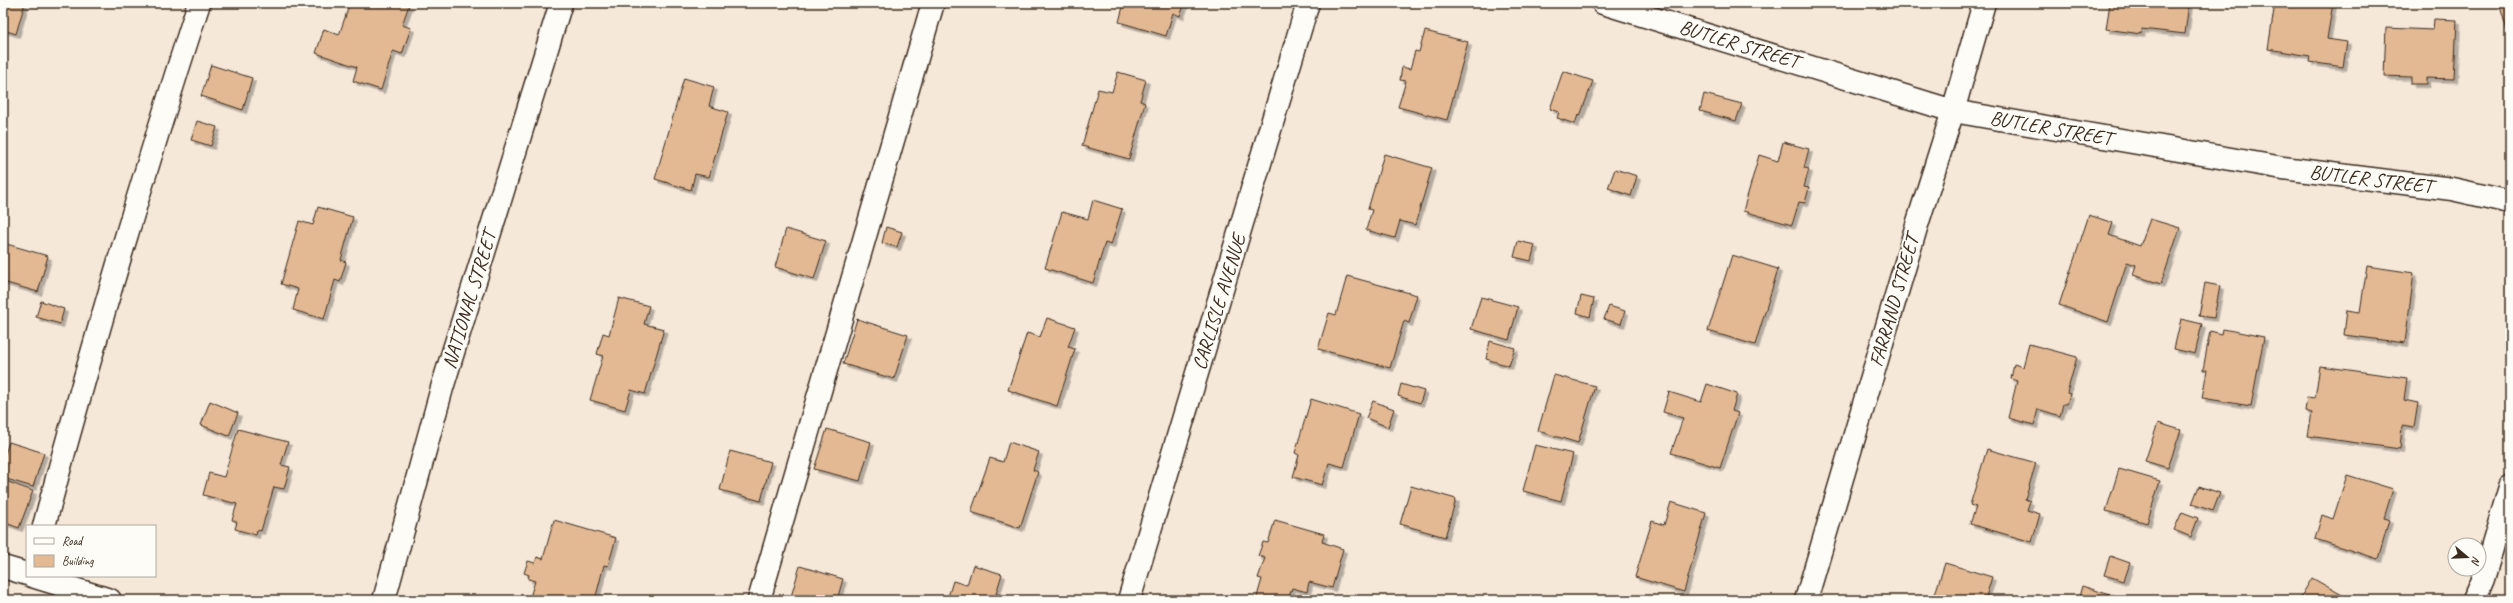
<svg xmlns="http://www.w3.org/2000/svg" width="2513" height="603" font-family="Caveat,sans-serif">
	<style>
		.building { fill: #e2b993; stroke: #3b2a1e; filter: url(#shadow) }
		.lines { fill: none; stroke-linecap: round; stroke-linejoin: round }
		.minor-casing { stroke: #3b2a1e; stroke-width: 25 }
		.minor { stroke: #fdfcf7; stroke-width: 22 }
		.labels { text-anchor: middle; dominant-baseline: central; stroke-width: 4; stroke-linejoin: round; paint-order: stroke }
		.street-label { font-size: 20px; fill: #3b2a1e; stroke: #fdfcf7 }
	</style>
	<defs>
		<filter id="shadow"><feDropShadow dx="3.5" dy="3.5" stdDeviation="0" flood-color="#0004"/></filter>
	</defs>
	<rect width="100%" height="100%" fill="#f5e8d9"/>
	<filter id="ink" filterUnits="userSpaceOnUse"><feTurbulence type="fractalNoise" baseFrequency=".025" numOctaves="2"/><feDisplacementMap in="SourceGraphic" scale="8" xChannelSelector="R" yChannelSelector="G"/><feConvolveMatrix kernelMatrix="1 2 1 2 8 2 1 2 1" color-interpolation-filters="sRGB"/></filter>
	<g filter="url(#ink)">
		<!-- building -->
		<path class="building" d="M3,3H25L16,34L3,30Z
			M350,3L409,5L402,25L411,28L402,54L393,51L381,90L353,81L357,67L316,53L324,29L339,35Z
			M1124,3H1185L1180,16L1173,13L1166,36L1119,22Z
			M2110,3H2189L2185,34L2142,29L2141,34L2106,29Z
			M2275,3L2308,5V3H2333L2327,39L2347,42L2343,67L2309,62L2310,56L2268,49Z
			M2499,3H2510V41Z
			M2434,19L2457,20L2454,79L2426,78V84H2411V77L2384,76L2386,28L2433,30Z
			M1425,31L1468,42L1447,120L1398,107L1406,81L1400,80L1402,67L1410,69L1415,51L1419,52Z
			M211,65L252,78L243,110L201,96Z
			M1563,71L1593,81L1580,116L1578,115L1575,124L1557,118L1559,112L1550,109Z
			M1118,72L1146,80L1140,101L1145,103L1129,159L1082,146L1098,89L1112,92Z
			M684,78L714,87L709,106L728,112L709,177L695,174L691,190L655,179Z
			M1704,94L1742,104L1736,121L1700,111Z
			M197,121L217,127L211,146L191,140Z
			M1783,142L1809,149L1804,168L1809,169L1804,187L1809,188L1805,203L1799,202L1792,225L1743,211L1759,155L1778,161Z
			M1384,154L1432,168L1415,225L1400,221L1395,238L1366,230L1372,210L1368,209Z
			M1615,169L1637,176L1631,196L1608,188Z
			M1093,200L1122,209L1111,245L1105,243L1093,283L1045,268L1062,212L1088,219Z
			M318,207L353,217L341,260L346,262L340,282L335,280L324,319L293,310L298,289L281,284L299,221L313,225Z
			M2089,215L2113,223L2109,235L2140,246L2150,219L2180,228L2161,284L2133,275L2136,265L2127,262L2108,322L2059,305Z
			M886,227L902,232L897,247L882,243Z
			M786,229L826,241L814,279L775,267Z
			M1518,241L1535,245L1531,261L1514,257Z
			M3,243L48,256L38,292L3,282Z
			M1732,255L1778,269L1755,345L1708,331Z
			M2367,266L2414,273L2405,343L2344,335L2347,310L2360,312Z
			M1347,276L1417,295L1409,323L1404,321L1390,368L1318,349L1329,313L1336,315Z
			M2205,283L2220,286L2214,318L2199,316Z
			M1581,296L1594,299L1590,317L1577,313Z
			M1481,297L1518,307L1509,340L1471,329Z
			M619,298L649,306L644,324L664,329L645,394L631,390L625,410L590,400L603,356L597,354L603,333L609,335Z
			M41,301L64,309L60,324L36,317Z
			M1609,306L1625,311L1621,324L1604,319Z
			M1047,318L1075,327L1068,347L1075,349L1057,406L1008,390L1027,333L1040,337Z
			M857,319L908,335L894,379L843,364Z
			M2181,319L2202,324L2195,354L2174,349Z
			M2223,329L2264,337L2251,406L2202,398L2207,370H2203L2210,331L2222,334Z
			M1490,341L1515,348L1509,366L1486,359Z
			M2029,344L2077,357L2067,393L2070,394L2067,404H2063L2060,416L2038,409L2034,425L2008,418L2017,381L2011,379L2014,364L2023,367Z
			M2320,366L2407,378L2404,400L2418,403L2414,428L2402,426L2400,449L2308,436L2312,413L2305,411L2307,397L2315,398Z
			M1554,375L1595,386L1578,443L1538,431Z
			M1401,384L1424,391L1420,403L1398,396Z
			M1707,384L1737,394L1732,411L1738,413L1720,468L1671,453L1683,418L1663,412L1669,392L1701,402Z
			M1311,399L1359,414L1344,467L1329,463L1322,485L1293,477L1299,455L1295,453Z
			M210,401L238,413L229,436L201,425Z
			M1373,401L1394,409L1388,427L1366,418Z
			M2158,423L2181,430L2168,468L2145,461Z
			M238,429L288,442L281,465L290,467L284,489L274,487L261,531L257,530L256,535L235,529L237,522L232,520L237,504L203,495L209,473L224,477Z
			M827,429L871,442L860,481L814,469Z
			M9,442L44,453L33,487L3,478V460Z
			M1009,442L1039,452L1033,470L1038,472L1020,528L971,512L990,458L1003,462Z
			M1535,445L1573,454L1561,501L1523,491Z
			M1987,449L2036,463L2025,499L2030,501L2027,510L2040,514L2032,542L1970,524L1976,507L1970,505Z
			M730,451L771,462L761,501L720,490Z
			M2119,469L2160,481L2147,523L2106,511Z
			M2347,475L2393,489L2384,518L2389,520L2378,559L2315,539L2322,515L2333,519Z
			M3,480L33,491L19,528L3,522Z
			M1411,486L1456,499L1445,537L1400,524Z
			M2199,486L2220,493L2213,511L2192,504Z
			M1671,502L1706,513L1684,592L1635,577L1652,521L1664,525Z
			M2182,512L2198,518L2191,537L2174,530Z
			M554,520L616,538L608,566L604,565L595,600H529L535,581L528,579L529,575L524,573L528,561L535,563L537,557L543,559Z
			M1275,520L1324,534L1322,542L1343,549L1332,588L1309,582L1307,592L1292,588L1288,600H1256L1262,579L1258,578L1265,558L1258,556L1263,542L1268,543Z
			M2110,556L2130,563L2124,581L2104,575Z
			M1945,563L1992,577L1985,600H1933Z
			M973,565L1002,574L996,594L1001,595L1000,600H947L953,581L967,585Z
			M800,566L843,579L837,600H790Z
			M2312,578L2351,600H2299Z
			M2082,586L2123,599V600H2078Z"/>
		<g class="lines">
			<!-- minor casing -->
			<g class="minor-casing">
				<path id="minor" d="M1603,3L1953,111L2283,168L2452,189L2510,202
					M44,526C91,350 143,176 199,3
					M3,567L27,574
					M32,576L110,600
					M384,600L442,388L561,3
					M759,600L933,3
					M1129,600L1308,3
					M1806,600L1916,228L1953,111L1984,3
					M2474,600L2483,579L2510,487"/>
			</g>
			<!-- minor -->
			<use href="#minor" class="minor"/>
		</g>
	</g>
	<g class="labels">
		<!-- street labels -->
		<g class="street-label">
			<text transform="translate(1739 44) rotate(17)">BUTLER STREET</text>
			<text transform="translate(2051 128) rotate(10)">BUTLER STREET</text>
			<text transform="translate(2371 179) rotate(7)">BUTLER STREET</text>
			<text transform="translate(469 300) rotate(-73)">NATIONAL STREET</text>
			<text transform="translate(1894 301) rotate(-74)">FARRAND STREET</text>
			<text transform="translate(1219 302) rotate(-73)">CARLISLE AVENUE</text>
		</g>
	</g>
	<!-- margin -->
	<rect width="2513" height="603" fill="none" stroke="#fdfcf7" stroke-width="16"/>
	<rect x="8" y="8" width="2497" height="587" fill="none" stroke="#3b2a1e" stroke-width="1.5" filter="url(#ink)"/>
	<!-- legend -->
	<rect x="26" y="525" width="130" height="52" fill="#fdfcf7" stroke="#afa8a0"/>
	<rect x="34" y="538" width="20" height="6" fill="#fdfcf7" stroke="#afa8a0"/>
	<text x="62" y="545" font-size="12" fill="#3b2a1e">Road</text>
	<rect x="34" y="555" width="20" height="12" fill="#e2b993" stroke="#afa8a0"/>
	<text x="62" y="565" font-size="12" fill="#3b2a1e">Building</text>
	<!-- north arrow -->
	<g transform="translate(2467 557) rotate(109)"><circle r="19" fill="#fdfcf7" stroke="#afa8a0"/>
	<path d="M0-3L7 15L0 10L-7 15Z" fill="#3b2a1e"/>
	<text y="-6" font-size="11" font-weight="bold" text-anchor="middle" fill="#3b2a1e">N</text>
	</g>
</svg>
